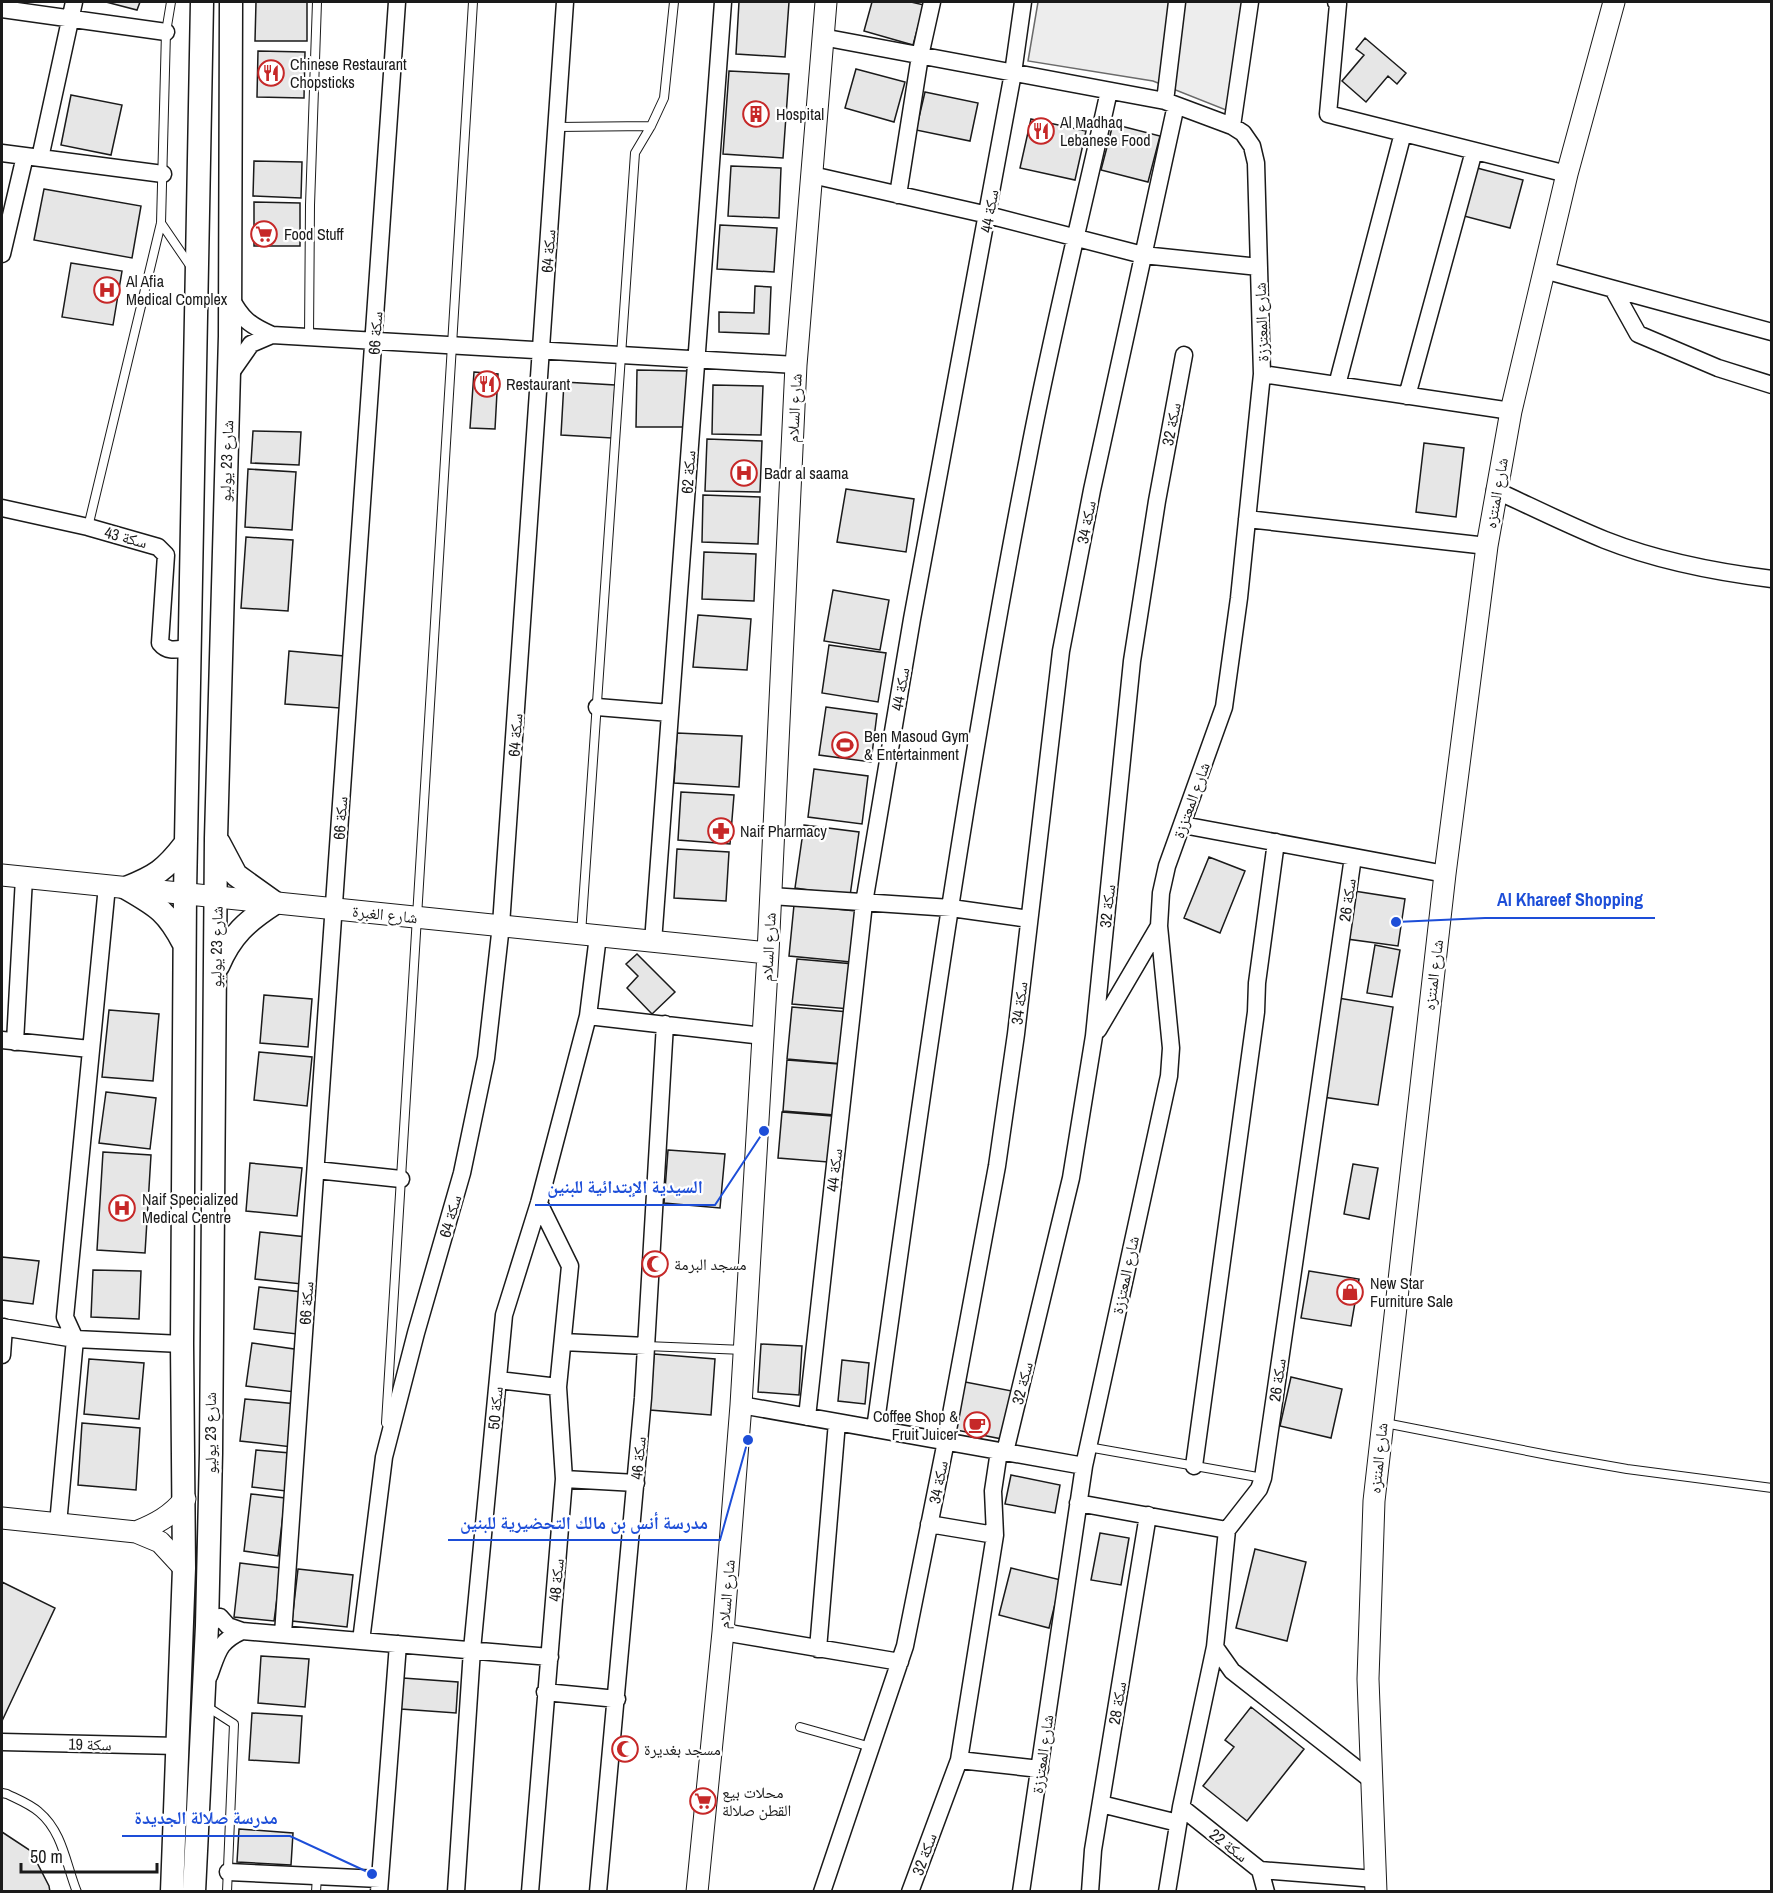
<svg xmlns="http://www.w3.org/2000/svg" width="1773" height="1893" font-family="'Archivo Narrow','Noto Naskh Arabic',sans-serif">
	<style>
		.parking { fill: #ededed; stroke: #6a6a6a; stroke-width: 1.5 }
		.building { fill: #e6e6e6; stroke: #1a1a1a; stroke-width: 1.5 }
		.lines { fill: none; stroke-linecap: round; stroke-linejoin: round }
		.service-casing { stroke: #1a1a1a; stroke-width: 10 }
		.minor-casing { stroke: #1a1a1a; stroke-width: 19 }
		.tertiary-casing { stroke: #1a1a1a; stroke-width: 23 }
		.secondary-casing { stroke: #1a1a1a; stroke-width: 25 }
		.service { stroke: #fff; stroke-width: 8 }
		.minor { stroke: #fff; stroke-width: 16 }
		.tertiary { stroke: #fff; stroke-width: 21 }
		.secondary { stroke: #fff; stroke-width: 22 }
		.labels { text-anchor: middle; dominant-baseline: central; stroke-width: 4.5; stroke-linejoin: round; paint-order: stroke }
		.poi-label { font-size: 16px; fill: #1a1a1a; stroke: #fff; text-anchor: start }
		.street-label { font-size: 16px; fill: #1a1a1a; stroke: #fff }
		.leader { fill: none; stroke: #1d4ed8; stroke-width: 2 }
		.callout-dot { fill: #1d4ed8; stroke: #fff; stroke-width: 2 }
		.callout-label { font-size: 18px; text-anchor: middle; font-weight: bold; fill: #1d4ed8; stroke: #fff; stroke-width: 4.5; stroke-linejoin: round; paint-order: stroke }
	</style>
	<rect width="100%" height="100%" fill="#fff"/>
	<!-- parking -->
	<path class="parking" d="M1038,2H1243L1226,110L1153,81L1028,61Z"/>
	<!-- building -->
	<path class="building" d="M106,2H140L137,10Z
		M256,2H307V41H255Z
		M739,2H789L785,57L736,54Z
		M872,2H911L924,5L913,45L864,31Z
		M1365,38L1406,73L1397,84L1388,76L1366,102L1342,81L1364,55L1356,49Z
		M258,51L305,52L304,98L257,97Z
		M856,69L905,82L894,122L845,108Z
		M729,71L789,74L783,158L723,154Z
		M925,92L978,103L970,141L916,130Z
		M71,95L122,105L111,155L61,145Z
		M1031,119L1086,131L1075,180L1020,168Z
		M1113,124L1160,136L1148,182L1101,170Z
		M254,161L302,162L301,198L253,196Z
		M731,166L781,168L779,218L728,216Z
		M1477,168L1523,180L1510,228L1464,216Z
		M44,189L141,206L132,258L34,240Z
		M254,202L300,203V246H254Z
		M720,225L777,228L774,272L717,269Z
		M71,263L122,271L113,325L62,317Z
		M755,286L771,287L769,334L719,332V312L754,313Z
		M637,370L689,371L688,427H636Z
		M474,372L498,374L495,429L470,428Z
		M564,382L615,385L612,438L561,435Z
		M713,385L763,386L761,435L712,434Z
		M253,431L301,432L299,465L251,463Z
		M707,439L762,441L760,492L705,491Z
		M1424,443L1464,448L1456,517L1416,512Z
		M248,469L296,472L292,530L245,527Z
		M846,489L914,499L906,552L837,542Z
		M703,495L760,497L758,544L702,542Z
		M246,537L293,540L288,611L241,608Z
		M704,552L756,554L754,601L702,599Z
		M833,590L889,600L880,650L824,641Z
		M698,615L751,619L747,670L693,667Z
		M829,645L886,653L878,702L822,693Z
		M289,651L344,656L340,708L285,704Z
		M826,707L877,714L871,762L819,755Z
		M677,733L742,736L739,787L674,783Z
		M814,769L868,776L862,824L808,817Z
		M681,792L734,795L730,844L678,840Z
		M804,825L859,832L850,896L795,888Z
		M677,849L729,852L726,901L674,898Z
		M1209,857L1245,871L1220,933L1184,918Z
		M1354,891L1405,899L1398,946L1347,939Z
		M794,905L856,911L851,962L789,956Z
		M1375,945L1400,950L1392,997L1367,993Z
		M637,954L675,992L652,1014L627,988L638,976L626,964Z
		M797,959L854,964L850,1009L792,1004Z
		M264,995L312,999L308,1047L260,1043Z
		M1338,998L1393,1007L1378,1105L1323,1097Z
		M792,1007L849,1012L844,1064L787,1059Z
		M109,1010L159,1014L153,1081L102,1077Z
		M259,1052L312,1057L307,1106L254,1100Z
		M787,1060L839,1064L835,1115L783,1111Z
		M106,1092L156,1098L150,1149L99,1143Z
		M782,1112L832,1116L828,1162L778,1158Z
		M668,1150L725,1154L720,1208L664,1203Z
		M103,1152L151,1155L145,1253L97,1250Z
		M250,1163L302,1168L297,1216L246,1211Z
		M1353,1164L1378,1168L1369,1219L1344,1214Z
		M260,1232L307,1237L302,1284L255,1279Z
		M2,1257L39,1261L33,1304L2,1300Z
		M93,1270L141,1271L139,1319L91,1317Z
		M1309,1271L1359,1279L1351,1326L1301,1318Z
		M259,1287L302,1292L297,1334L254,1329Z
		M252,1343L301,1350L295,1392L246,1386Z
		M761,1344L802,1346L799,1395L758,1392Z
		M654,1354L715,1359L711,1415L650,1410Z
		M89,1359L144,1363L139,1419L84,1414Z
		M842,1360L869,1363L865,1404L838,1401Z
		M1291,1377L1342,1389L1331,1438L1280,1426Z
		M960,1381L1012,1391L1002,1439L951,1429Z
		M245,1399L297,1404L292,1447L240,1441Z
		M82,1423L140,1428L136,1490L78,1485Z
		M256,1450L290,1453L286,1491L252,1487Z
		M1011,1475L1060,1485L1055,1513L1005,1504Z
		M251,1494L285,1498L278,1556L244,1551Z
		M1100,1533L1129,1538L1121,1585L1091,1580Z
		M1255,1549L1306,1562L1287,1641L1236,1628Z
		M240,1563L281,1568L274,1621L234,1617Z
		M1011,1568L1061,1580L1049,1628L999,1615Z
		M298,1569L353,1575L347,1627L292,1621Z
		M2,1582L55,1608L2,1721Z
		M261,1656L309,1659L305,1707L258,1703Z
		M403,1678L458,1682L456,1713L401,1709Z
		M1251,1707L1304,1749L1247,1821L1203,1786L1234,1747L1225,1740Z
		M252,1713L302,1716L299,1763L249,1760Z
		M239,1829L293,1833L291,1865L237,1862Z
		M2,1832L31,1851L49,1886L50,1892H2Z"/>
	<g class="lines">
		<!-- service casing -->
		<g class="service-casing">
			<path id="service" d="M557,127L651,126
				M161,223L191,267
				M309,337L310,205L317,2
				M88,527L161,223L166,32L171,2
				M581,934L635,153L651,126L664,98L674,2
				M646,1346L744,1350
				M386,1423L473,2
				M1385,1423L1553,1456L1627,1469L1772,1488
				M1088,1447L1263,1478
				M206,1706L234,1724L227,1892
				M800,1727L871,1747
				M2,1793L7,1794C17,1799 30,1804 39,1812C63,1832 66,1865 77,1892
				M316,1892L317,1876"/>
		</g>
		<!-- minor casing -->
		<g class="minor-casing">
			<path id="minor" d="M1336,2L1338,4L1328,114L1567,174
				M2,9L166,32
				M822,37L1165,101L1232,126L1243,133L1252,146L1256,163L1262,374L1239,598L1224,707L1167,866L1161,893L1159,926L1171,1048L1169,1076L1084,1466L1021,1892
				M1165,101L1177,2
				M1232,126L1250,2
				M2,153L163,174
				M40,158L74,2
				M812,175L988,215L1143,255L1259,267
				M898,195L920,56L932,2
				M2,254L25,156
				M1544,270L1772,332
				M1613,289L1638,334L1718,368L1772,385
				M230,297C242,319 249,325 272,335L796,365
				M230,374L251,344L272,335
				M1262,374L1511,411
				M1337,385L1403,133
				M1407,396L1474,151
				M1495,490C1532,507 1568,525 1605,540C1658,561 1715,572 1772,579
				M2,508L88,527L158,547L166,555L160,643C168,653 178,649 188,648
				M1247,519L1487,546
				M597,707L670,713
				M1183,825L1445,874
				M771,896L951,908L1029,919
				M653,942L723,2
				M588,1016L763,1036
				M1098,1030L1159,926
				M2,1040L90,1049
				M15,1042L24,878
				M316,1170L401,1179
				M2,1327L75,1339L182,1344
				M563,1342L646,1346
				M2,1355L4,1327
				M498,1380L558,1387
				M741,1405L1084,1466
				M807,1417L864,903L912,619L1013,73L1023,2
				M875,1429C920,1104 965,779 1028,458C1051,335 1082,213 1109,91
				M1005,1452L1071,1178L1094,1036L1132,661L1157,501L1184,355
				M1194,1466L1256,1012L1257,983L1276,842
				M564,1479L636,1483
				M1078,1503L1227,1530
				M58,1524L75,1339L65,1317L107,886
				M929,1524L995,1535L993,1491L999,1451
				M207,1626L220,1617L228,1626L242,1631L550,1657
				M723,1632L900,1662
				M283,1634L397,2
				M361,1641L384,1457L416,1333L462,1173L486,1058L501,925L565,2
				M1215,1647L1232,1671L1370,1779
				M818,1649L837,1422
				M209,1676C218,1652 218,1642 242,1631
				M545,1692L617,1699
				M2,1742L178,1746
				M959,1760L1040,1769
				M1101,1804L1178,1823
				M1181,1807L1260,1870L1266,1892
				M1260,1870L1375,1879
				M228,1872L380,1879
				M379,1892L398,1644
				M456,1892L472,1650L504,1315L539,1203L588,1016L598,936
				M530,1892L564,1479L558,1387L570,1266L539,1203
				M598,1892L643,1398L665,1024
				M822,1892L905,1646L946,1441L997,1166L1016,1034L1061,651L1092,490L1176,105
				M910,1892L959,1760L995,1535
				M1090,1892L1093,1850L1148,1515
				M1167,1892L1181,1807L1215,1647L1227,1530L1259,1489L1263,1478L1353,857"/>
		</g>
		<!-- tertiary casing -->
		<g class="tertiary-casing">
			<path id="tertiary" d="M2,875L768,953
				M2,1518L136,1532L160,1542L184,1568
				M136,1532C156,1524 171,1516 185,1499
				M697,1892L723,1632L741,1405L768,953L796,365L826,2
				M1376,1892L1368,1679L1374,1501L1445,874L1487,546L1511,411L1567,174L1614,2"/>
		</g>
		<!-- secondary casing -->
		<g class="secondary-casing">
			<path id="secondary" d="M126,888C157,906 167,911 184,944
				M126,888C156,876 165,870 185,844
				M218,966C231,935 247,921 275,903L236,875L219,843
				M172,1892L184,1568L182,1344L185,893L202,2
				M194,1892L207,1626L211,1453L216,838L230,336L231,2"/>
		</g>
		<!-- service -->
		<use href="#service" class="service"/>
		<!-- minor -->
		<use href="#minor" class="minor"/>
		<!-- tertiary -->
		<use href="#tertiary" class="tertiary"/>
		<!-- secondary -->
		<use href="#secondary" class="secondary"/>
	</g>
	<!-- icons -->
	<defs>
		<g id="restaurant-ring" transform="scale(1.35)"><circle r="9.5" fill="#fff" stroke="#c62828" stroke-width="1.5"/><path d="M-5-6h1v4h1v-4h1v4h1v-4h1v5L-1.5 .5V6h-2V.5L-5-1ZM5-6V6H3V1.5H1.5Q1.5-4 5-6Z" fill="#c62828"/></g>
		<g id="building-ring" transform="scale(1.35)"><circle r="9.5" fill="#fff" stroke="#c62828" stroke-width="1.5"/><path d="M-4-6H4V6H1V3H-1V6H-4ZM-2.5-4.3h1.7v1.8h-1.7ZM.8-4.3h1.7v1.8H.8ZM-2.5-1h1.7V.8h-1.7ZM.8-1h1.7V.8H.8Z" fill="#c62828"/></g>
		<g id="supermarket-ring" transform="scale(1.35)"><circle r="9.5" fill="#fff" stroke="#c62828" stroke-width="1.5"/><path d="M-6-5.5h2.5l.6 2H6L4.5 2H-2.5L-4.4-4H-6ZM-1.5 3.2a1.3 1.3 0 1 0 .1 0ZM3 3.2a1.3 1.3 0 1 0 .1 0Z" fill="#c62828"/></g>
		<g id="hospital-ring" transform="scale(1.35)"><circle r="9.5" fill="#fff" stroke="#c62828" stroke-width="1.5"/><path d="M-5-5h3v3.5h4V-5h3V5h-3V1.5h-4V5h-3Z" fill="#c62828"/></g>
		<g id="stadium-ring" transform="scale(1.35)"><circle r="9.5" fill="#fff" stroke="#c62828" stroke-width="1.5"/><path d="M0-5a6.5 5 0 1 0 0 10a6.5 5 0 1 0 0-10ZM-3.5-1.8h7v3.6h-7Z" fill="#c62828"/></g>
		<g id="pharmacy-ring" transform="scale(1.35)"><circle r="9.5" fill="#fff" stroke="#c62828" stroke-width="1.5"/><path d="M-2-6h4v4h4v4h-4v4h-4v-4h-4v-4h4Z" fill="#c62828"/></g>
		<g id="mosque-ring" transform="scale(1.35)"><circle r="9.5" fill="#fff" stroke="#c62828" stroke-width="1.5"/><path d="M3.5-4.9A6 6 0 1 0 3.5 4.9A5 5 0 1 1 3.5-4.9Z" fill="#c62828"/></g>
		<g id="shop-ring" transform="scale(1.35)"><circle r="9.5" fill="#fff" stroke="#c62828" stroke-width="1.5"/><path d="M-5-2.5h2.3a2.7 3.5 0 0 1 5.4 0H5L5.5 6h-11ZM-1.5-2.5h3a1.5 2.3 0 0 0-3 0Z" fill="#c62828"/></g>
		<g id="cafe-ring" transform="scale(1.35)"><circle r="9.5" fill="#fff" stroke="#c62828" stroke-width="1.5"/><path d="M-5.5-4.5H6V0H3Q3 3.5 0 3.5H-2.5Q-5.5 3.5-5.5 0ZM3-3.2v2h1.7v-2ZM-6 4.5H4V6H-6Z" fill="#c62828"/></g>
	</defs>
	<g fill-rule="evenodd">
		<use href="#restaurant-ring" x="271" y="73"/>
		<use href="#building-ring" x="756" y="114"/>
		<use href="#restaurant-ring" x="1041" y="131"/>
		<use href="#supermarket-ring" x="264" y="234"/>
		<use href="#hospital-ring" x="107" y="290"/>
		<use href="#restaurant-ring" x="487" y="384"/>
		<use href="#hospital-ring" x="744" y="473"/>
		<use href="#stadium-ring" x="845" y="745"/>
		<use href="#pharmacy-ring" x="721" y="831"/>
		<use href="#hospital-ring" x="122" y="1208"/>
		<use href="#mosque-ring" x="655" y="1264"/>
		<use href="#shop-ring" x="1350" y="1292"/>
		<use href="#cafe-ring" x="977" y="1425"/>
		<use href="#mosque-ring" x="625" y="1749"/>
		<use href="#supermarket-ring" x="703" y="1801"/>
	</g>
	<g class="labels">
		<!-- poi labels -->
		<g class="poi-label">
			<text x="290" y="64">Chinese Restaurant<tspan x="290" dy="18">Chopsticks</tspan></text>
			<text x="776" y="114">Hospital</text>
			<text x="1060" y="122">Al Madhaq<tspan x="1060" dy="18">Lebanese Food</tspan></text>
			<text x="284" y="234">Food Stuff</text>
			<text x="126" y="281">Al Afia<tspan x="126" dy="18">Medical Complex</tspan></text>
			<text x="506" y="384">Restaurant</text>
			<text x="764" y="473">Badr al saama</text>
			<text x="864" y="736">Ben Masoud Gym<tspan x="864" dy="18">&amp; Entertainment</tspan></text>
			<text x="740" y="831">Naif Pharmacy</text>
			<text x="142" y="1199">Naif Specialized<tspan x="142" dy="18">Medical Centre</tspan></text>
			<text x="674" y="1264">مسجد البرمة</text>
			<text x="1370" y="1283">New Star<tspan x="1370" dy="18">Furniture Sale</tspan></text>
			<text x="958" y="1416" text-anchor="end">Coffee Shop &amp;<tspan x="958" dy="18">Fruit Juicer</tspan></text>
			<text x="644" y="1749">مسجد بغديرة</text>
			<text x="722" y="1792">محلات بيع<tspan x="722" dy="18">القطن صلالة</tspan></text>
		</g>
		<!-- street labels -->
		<g class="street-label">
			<text transform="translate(989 211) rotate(-80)">سكة 44</text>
			<text transform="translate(548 251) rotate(-86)">سكة 64</text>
			<text transform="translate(1261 322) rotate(-92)">شارع المعتززة</text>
			<text transform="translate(375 333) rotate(-86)">سكة 66</text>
			<text transform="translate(794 408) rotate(-87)">شارع السلام</text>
			<text transform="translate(1171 424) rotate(-79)">سكة 32</text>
			<text transform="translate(226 461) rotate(-88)">شارع 23 يوليو</text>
			<text transform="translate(688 472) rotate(-86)">سكة 62</text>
			<text transform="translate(1496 493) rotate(-80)">شارع المنتزه</text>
			<text transform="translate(1086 522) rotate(-79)">سكة 34</text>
			<text transform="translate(126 537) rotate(15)">سكة 43</text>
			<text transform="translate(900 689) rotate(-80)">سكة 44</text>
			<text transform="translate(515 735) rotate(-86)">سكة 64</text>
			<text transform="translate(1191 800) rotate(-70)">شارع المعتززة</text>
			<text transform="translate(340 818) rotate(-86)">سكة 66</text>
			<text transform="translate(1347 900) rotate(-82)">سكة 26</text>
			<text transform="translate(1107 906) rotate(-84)">سكة 32</text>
			<text transform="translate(385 914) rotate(6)">شارع الغبرة</text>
			<text transform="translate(216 947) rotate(-89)">شارع 23 يوليو</text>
			<text transform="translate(768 947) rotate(-87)">شارع السلام</text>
			<text transform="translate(1433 975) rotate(-83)">شارع المنتزه</text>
			<text transform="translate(1019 1003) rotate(-83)">سكة 34</text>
			<text transform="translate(834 1170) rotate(-84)">سكة 44</text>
			<text transform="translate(450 1216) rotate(-74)">سكة 64</text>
			<text transform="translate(1125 1275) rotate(-78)">شارع المعتززة</text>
			<text transform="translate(306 1303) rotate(-86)">سكة 66</text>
			<text transform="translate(1277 1380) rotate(-82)">سكة 26</text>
			<text transform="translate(1022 1383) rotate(-76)">سكة 32</text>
			<text transform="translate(495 1408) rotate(-85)">سكة 50</text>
			<text transform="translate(210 1433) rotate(-90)">شارع 23 يوليو</text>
			<text transform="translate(638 1458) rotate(-85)">سكة 46</text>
			<text transform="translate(1378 1458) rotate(-84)">شارع المنتزه</text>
			<text transform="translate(938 1482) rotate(-79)">سكة 34</text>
			<text transform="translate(556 1580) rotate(-85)">سكة 48</text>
			<text transform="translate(726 1594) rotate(-85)">شارع السلام</text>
			<text transform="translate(1117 1703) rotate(-81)">سكة 28</text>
			<text transform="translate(90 1744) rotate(1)">سكة 19</text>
			<text transform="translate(1042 1754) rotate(-82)">شارع المعتززة</text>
			<text transform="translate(1229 1845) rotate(38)">سكة 22</text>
			<text transform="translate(924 1854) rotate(-70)">سكة 32</text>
		</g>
	</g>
	<!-- callouts -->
	<path class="leader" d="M1396 922L1485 918H1655M764 1131L715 1205H535M748 1440L720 1540H448M372 1874L290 1836H122"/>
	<g class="callout-dot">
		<circle cx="1396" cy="922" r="6"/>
		<circle cx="764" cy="1131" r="6"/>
		<circle cx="748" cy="1440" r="6"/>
		<circle cx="372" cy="1874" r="6"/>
	</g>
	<g class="callout-label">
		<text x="1570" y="906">Al Khareef Shopping</text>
		<text x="625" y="1193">السيدية الإبتدائية للبنين</text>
		<text x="584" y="1529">مدرسة أنس بن مالك التحضيرية للبنين</text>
		<text x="206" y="1824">مدرسة صلالة الجديدة</text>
	</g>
	<!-- border -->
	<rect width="1773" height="1893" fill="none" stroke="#1a1a1a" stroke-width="6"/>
	<!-- scale -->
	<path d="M21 1863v9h136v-9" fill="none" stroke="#1a1a1a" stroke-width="3"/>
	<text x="30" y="1863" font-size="18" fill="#1a1a1a" stroke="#ffffff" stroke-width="4.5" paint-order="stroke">50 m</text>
</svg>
